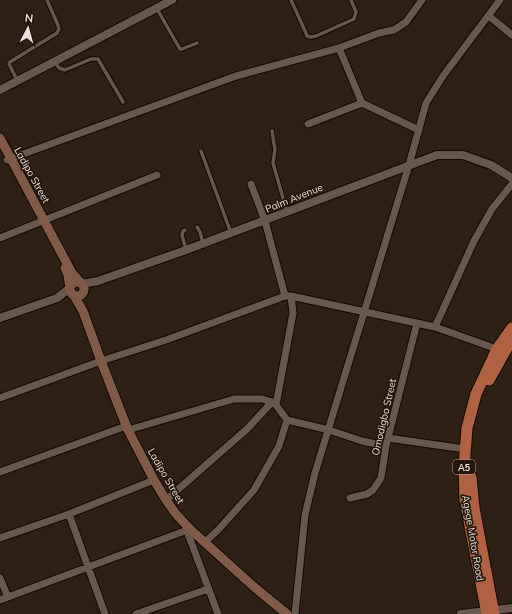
<svg xmlns="http://www.w3.org/2000/svg" width="512" height="614" font-family="Mulish,sans-serif">
	<style>
		.lines { fill: none; stroke-linecap: round; stroke-linejoin: round }
		.service-casing { stroke: #150902; stroke-width: 5.5 }
		.minor-casing { stroke: #150902; stroke-width: 9 }
		.tertiary-casing { stroke: #150902; stroke-width: 10 }
		.secondary-casing { stroke: #150902; stroke-width: 11 }
		.trunk-casing { stroke: #150902; stroke-width: 13 }
		.service { stroke: #68574c; stroke-width: 3.5 }
		.minor { stroke: #68574c; stroke-width: 7 }
		.tertiary { stroke: #68574c; stroke-width: 8 }
		.secondary { stroke: #825b48; stroke-width: 9 }
		.trunk { stroke: #ae6242; stroke-width: 11 }
		.labels { text-anchor: middle; dominant-baseline: central; stroke-width: 3.5; stroke-linejoin: round; paint-order: stroke }
		.shield { fill: #24160c; stroke: #b1a69e; stroke-width: 1 }
		.shield-label { font-size: 9px; font-weight: bold; fill: #ede3dc }
		.street-label { font-size: 10px; fill: #ede3dc; stroke: #24160c }
	</style>
	<rect width="100%" height="100%" fill="#2e2015"/>
	<g class="lines">
		<!-- service casing -->
		<g class="service-casing">
			<path id="service" d="M291,0L306,33L307,36L311,37L316,36L354,19L356,12L351,0
				M157,9L180,49H182L197,43
				M55,62L59,68L65,70L91,59H98L123,102
				M17,80L9,64L10,62L57,33L59,29L58,25L47,0
				M272,131L275,150L273,163L287,212
				M201,151L231,233
				M197,227L200,232L203,243
				M185,230L183,231L182,235L186,250"/>
		</g>
		<!-- minor casing -->
		<g class="minor-casing">
			<path id="minor" d="M489,16L512,35
				M339,48L362,103L419,130
				M308,124L362,103
				M7,160L236,76L339,48L379,33L394,30L406,22L422,0
				M251,184L265,221L285,296
				M0,238L157,175
				M435,327L474,241L492,209L512,184
				M0,398L101,361L166,340L285,296H291L435,327L497,349
				M276,405L293,313L291,296
				M128,430L234,399H262L272,402L276,405L287,420L329,430L362,441L386,446
				M388,438L465,449
				M0,472L126,426
				M350,498L367,494L373,490L381,478L386,446L417,323
				M166,500L247,429L272,402
				M69,514L105,614
				M187,531L218,614
				M0,538L69,514L154,480
				M205,542L218,530L254,490L279,446L287,420
				M0,578L8,597
				M0,600L190,529
				M136,614L208,589
				M295,614L305,515L315,473L409,165L426,103L443,76L500,0"/>
		</g>
		<!-- tertiary casing -->
		<g class="tertiary-casing">
			<path id="tertiary" d="M0,90L172,0
				M82,284L98,281L186,250L437,155H463L491,165L512,178
				M0,318L57,298L70,288
				M461,614L512,608"/>
		</g>
		<!-- secondary casing -->
		<g class="secondary-casing">
			<path id="secondary" d="M0,138L72,273L82,284
				M65,268L68,275L70,288
				M70 289a7 7 0 1 1 14 0a7 7 0 1 1-14 0Z
				M73,294L83,311L101,361L128,430L154,480L166,500L176,514L190,529L253,586L287,614"/>
		</g>
		<!-- trunk casing -->
		<g class="trunk-casing">
			<path id="trunk" d="M489,380L512,339
				M471,477L474,508L494,614
				M487,614L465,500L464,467L467,428L476,394L497,349L512,328"/>
		</g>
		<!-- service -->
		<use href="#service" class="service"/>
		<!-- minor -->
		<use href="#minor" class="minor"/>
		<!-- tertiary -->
		<use href="#tertiary" class="tertiary"/>
		<!-- secondary -->
		<use href="#secondary" class="secondary"/>
		<!-- trunk -->
		<use href="#trunk" class="trunk"/>
	</g>
	<g class="labels">
		<!-- shield labels -->
		<rect class="shield" x="453" y="460" width="22" height="14" rx="3"/>
		<g class="shield-label">
			<text x="464" y="467">A5</text>
		</g>
		<!-- street labels -->
		<g class="street-label">
			<text transform="translate(32 175) rotate(61)">Ladipo Street</text>
			<text transform="translate(294 198) rotate(-22)">Palm Avenue</text>
			<text transform="translate(384 417) rotate(-77)">Omodigbo Street</text>
			<text transform="translate(166 476) rotate(60)">Ladipo Street</text>
			<text transform="translate(473 538) rotate(80)">Agege Motor Road</text>
		</g>
	</g>
	<!-- north arrow -->
	<g transform="translate(28 28) rotate(6)" stroke="#24160c" stroke-width="3" paint-order="stroke">
	<path d="M0-3L7 15L0 10L-7 15Z" fill="#ede3dc"/>
	<text y="-6" font-size="11" font-weight="bold" text-anchor="middle" fill="#ede3dc">N</text>
	</g>
</svg>
